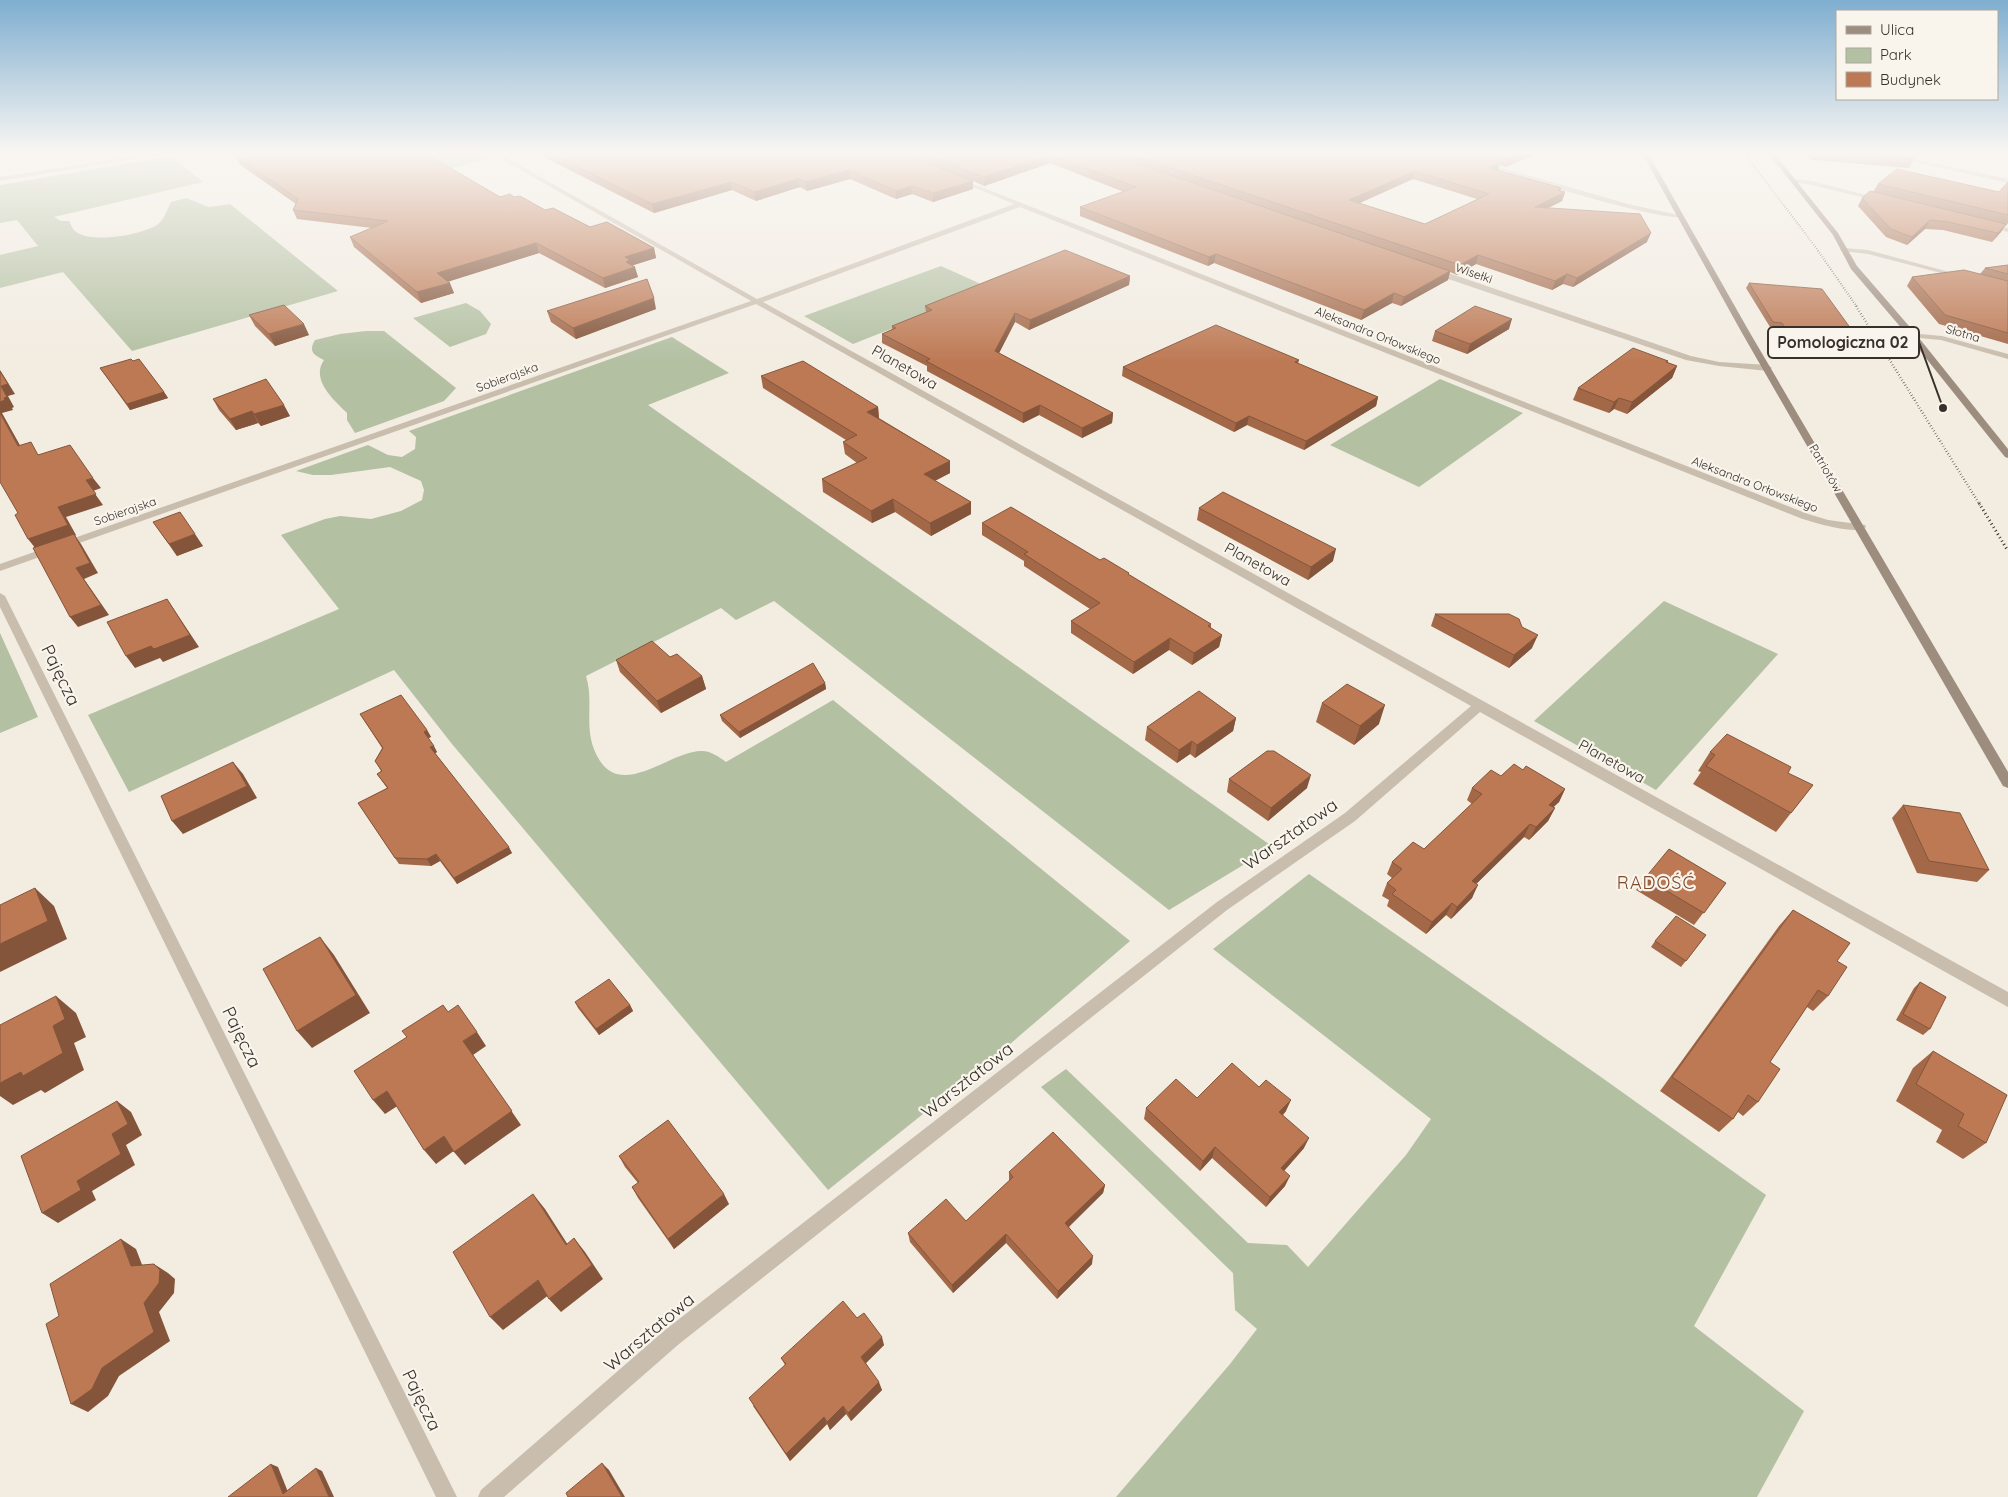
<svg xmlns="http://www.w3.org/2000/svg" width="2008" height="1497" font-family="Quicksand,sans-serif">
	<style>
		.green { fill: #b3c0a2 }
		.lines { fill: none; stroke-linecap: round; stroke-linejoin: round }
		.street { fill: #c9bdad; fill-rule: evenodd }
		.secondary { fill: #9d8d7f; fill-rule: evenodd }
		.rail-far2 { stroke: #38312b; stroke-width: 2; stroke-dasharray: 0.5 2; stroke-linecap: butt }
		.rail-far1 { stroke: #38312b; stroke-width: 2.5; stroke-dasharray: 0.5 2.5; stroke-linecap: butt }
		.rail { stroke: #38312b; stroke-width: 3; stroke-dasharray: 1 3; stroke-linecap: butt }
		.wall { fill: #a36848; fill-rule: evenodd }
		.shaded-wall { fill: #84553b }
		.building { fill: #bd7954; stroke: #84553b; fill-rule: evenodd }
		.labels { text-anchor: middle; dominant-baseline: central; stroke-width: 4.5; stroke-linejoin: round; paint-order: stroke }
		.far-street-label { font-size: 12px; fill: #38312b; stroke: #f9f5ed }
		.street-label { font-size: 15px; fill: #38312b; stroke: #f9f5ed }
		.near-street-label { font-size: 18px; fill: #38312b; stroke: #f9f5ed }
		.quarter-label { font-size: 18px; letter-spacing: 1px; fill: #82492a; stroke: #f9f5ed }
		.leader { fill: none; stroke: #38312b; stroke-width: 2 }
		.callout-dot { fill: #38312b; stroke: #f9f5ed; stroke-width: 2 }
		.callout { fill: #f9f5ed; stroke: #38312b; stroke-width: 2 }
		.callout-label { font-size: 16px; text-anchor: middle; font-weight: bold; fill: #38312b }
	</style>
	<rect width="100%" height="100%" fill="#f2ece1"/>
	<!-- green -->
	<path class="green" d="M425,153H477L489,159L347,195Z
		M159,158H174L203,182L54,217L61,221H69C71,225 73,231 78,233C95,243 140,235 157,225C164,220 167,210 171,202L186,198L209,207L230,204L338,291L132,351L63,272L0,288V255L38,246L17,220L0,223V185Z
		M941,266L992,289L853,344L804,316Z
		M466,303L480,311L491,324L486,334L450,347L413,318Z
		M366,331H384L456,388L444,401L355,433L347,420V413C335,401 310,380 324,360C314,355 308,352 315,340L340,334Z
		M672,337L729,373L648,405L1273,847L1169,910L774,601L736,620L721,608L586,676C595,705 581,731 600,761C624,798 672,750 702,751C711,751 719,757 726,762L833,700L1130,941L1003,1050L828,1190L452,744L394,670L129,792L88,715L339,609L281,535L325,519L340,516L371,519L401,511L422,500L424,490L421,481L390,467L331,475H313L296,471L368,445L388,455L402,457L415,449L416,437L409,431Z
		M1440,379L1523,413L1419,487L1330,445Z
		M1664,601L1778,654L1656,790L1534,721Z
		M0,633L38,717L0,733Z
		M1309,874L1601,1077L1766,1195L1694,1326L1804,1411L1757,1497H1116L1230,1364L1257,1329L1235,1310L1233,1273L1041,1087L1066,1069L1248,1243L1287,1245L1308,1267L1406,1155L1431,1119L1213,949Z"/>
	<g class="lines">
		<!-- street -->
		<path class="street" d="M157,153H170L0,181V177Z
			M491,153H498L757,299L1014,204L956,180L961,179L1808,514L1828,520L1865,525L1866,527C1856,536 1813,522 1800,518L1020,207L763,302L2008,992V1007L1480,712L1355,821L1227,910L679,1344L504,1497H478L481,1490L665,1330L1217,902L1345,813L1471,706L756,304L0,571V564L751,301Z
			M1875,153H1885L2008,179V183Z
			M1482,162L1628,204L1683,216C1670,225 1506,173 1480,165Z
			M1794,179L1812,181L1885,200L1882,202L1812,185L1792,182L1791,181Z
			M1986,222L2008,228V232L1984,225V223Z
			M1844,248L1868,250L1968,277L1964,279L1868,254L1842,251L1840,250Z
			M1431,269H1437L1691,356L1719,362L1768,365L1772,368L1768,371L1719,366L1686,360L1431,273Z
			M1909,333L1942,336L2008,354V359L1941,340L1909,337Z
			M0,593L5,596L457,1497H436L0,607Z"/>
		<!-- secondary -->
		<path class="secondary" d="M1642,153H1648L1750,333L2008,772V788L2003,786L1742,333Z
			M1768,153H1774L1838,233L1857,266L1915,333L2008,449V458L2005,457L1909,337L1851,269L1833,235Z"/>
		<!-- rail-far2 -->
		<path class="rail-far2" d="M1744,153L1814,245L1857,307"/>
		<!-- rail-far1 -->
		<path class="rail-far1" d="M1856,306L1980,505"/>
		<!-- rail -->
		<path class="rail" d="M1979,503L2008,551"/>
	</g>
	<!-- wall -->
	<path class="wall" d="M231,153H425L500,197H514L545,210L590,227L654,248L656,258L632,265L638,277L605,288L539,253L448,281L454,293L421,303L354,247L350,237L372,228L297,219L293,210L296,204L239,164L235,155Z
		M536,153H1538L1506,167L1499,165L1498,170L1565,192L1562,201L1548,208L1647,242L1573,287L1563,284L1552,290L1476,264L1457,275L1450,272L1448,280L1401,306L1392,303L1361,320L1214,263L1208,266L1080,216V207L1124,192L1050,163L984,186L973,181V189L933,202L912,194L896,199L850,179L807,191L800,187L756,201L732,190L654,213ZM1413,179L1477,199L1425,224L1360,203Z
		M1805,153H1915V158L1909,168L1814,160L1808,158Z
		M2008,182V223L2006,226L2005,225L2001,232L1992,242L1943,230L1925,229L1907,245L1886,237L1858,206L1862,198L1873,192L1878,184L1999,192Z
		M2008,265V344L1939,324L1907,286L1912,277L1980,274L1985,268Z
		M1130,276L1129,285L1029,330L1015,322L999,353L1113,413L1112,423L1082,438L1039,415L1023,423L927,371V366L882,343V334L892,329V326L926,312L925,306Z
		M1749,283L1862,344L1858,350L1789,344L1779,328L1770,327L1746,288Z
		M656,309L576,339L551,322L547,311Z
		M249,315L309,335L275,346L255,326Z
		M1509,329L1467,354L1432,341L1435,331Z
		M1299,360L1298,364L1378,397L1376,406L1304,450L1247,425L1234,432L1122,376L1123,367Z
		M1668,361L1667,363L1677,366L1672,378L1627,414L1614,409L1609,413L1573,400L1578,388Z
		M100,368L164,392L168,398L130,410Z
		M761,376L878,407L879,418L950,461V473L935,481L971,502V514L931,536L895,512L872,523L823,492L822,479L857,463L845,454L843,442L846,440L763,388Z
		M213,399L290,416L261,426L258,423L236,430L219,410Z
		M1199,508L1333,561L1308,580L1197,520Z
		M153,522L203,546L177,556Z
		M982,523L1100,560L1129,575L1211,624V628L1222,635L1219,647L1192,665L1169,650L1133,674L1071,633V621L1090,609L1024,566V561L982,535Z
		M1435,614L1522,627L1532,648L1509,668L1431,626Z
		M670,657L702,676L706,689L661,713L620,672L616,660Z
		M825,683L826,689L740,738L722,721L720,715Z
		M1322,703L1379,724L1354,745L1316,722Z
		M360,714L427,730L431,737L428,738L437,752L435,753L512,853L457,884L440,861L431,866L399,864L358,803L387,788L377,774L381,771L375,761L382,748Z
		M1236,718L1233,731L1195,758L1190,754L1177,763L1145,740L1147,727Z
		M1710,752L1813,785L1776,832L1693,784L1701,772L1698,771Z
		M1523,770L1565,789L1559,802L1553,807L1555,808L1548,821L1529,840L1524,837L1476,884L1472,898L1451,919L1446,915L1426,934L1387,906L1389,900L1382,896L1387,883L1392,878L1387,874L1392,862L1424,849L1472,804L1467,800L1472,788L1501,776Z
		M1229,779L1307,788L1268,821L1227,792Z
		M1903,805L1989,870L1977,882L1917,873L1892,818Z
		M1645,878L1726,883L1694,925L1636,890Z
		M1793,910L1837,961L1828,996L1813,1011L1807,1007L1770,1062L1758,1102L1743,1116L1738,1112L1733,1119L1719,1132L1660,1091L1779,926Z
		M1706,935L1681,967L1651,947L1655,941Z
		M1920,982L1930,1029L1923,1035L1896,1020L1914,988Z
		M575,1002L630,1005L633,1011L599,1035L578,1008Z
		M1933,1051L1986,1143L1963,1159L1936,1142L1942,1130L1896,1101L1913,1068Z
		M1197,1098L1286,1111L1283,1115L1304,1148L1284,1171L1285,1186L1266,1207L1212,1158L1200,1171L1144,1119L1146,1108Z
		M619,1156L729,1204L674,1249L638,1198L632,1187L638,1183L625,1167Z
		M1009,1172L1105,1185L1103,1193L1069,1227L1092,1264L1057,1299L1006,1243L953,1293L910,1242L908,1233L966,1221L1009,1181Z
		M857,1318L884,1345L866,1363L882,1390L851,1421L846,1414L830,1430L827,1424L790,1461L753,1406L785,1365L781,1358Z"/>
	<!-- shaded-wall -->
	<path class="shaded-wall" d="M1523,153H1538L1506,167L1509,159Z
		M1050,155V163L984,186V177Z
		M1500,163L1498,171L1489,168Z
		M849,170L850,179L807,191L806,182Z
		M1415,171L1413,179L1348,208L1349,200Z
		M798,179L800,187L756,201L754,192Z
		M973,181V189L933,202V193Z
		M731,182L732,190L654,213L652,204Z
		M911,186L912,194L896,199V191Z
		M1561,188L1559,195L1565,192L1562,201L1532,216L1535,207Z
		M1930,220L1925,229L1907,245L1912,237Z
		M2006,224L2001,232L1992,242L1998,233Z
		M1651,233L1647,242L1573,287L1577,278Z
		M536,243L539,253L441,284L437,273Z
		M654,248L656,258L631,266L635,267L638,277L605,288L603,278L625,257Z
		M1216,254L1214,263L1208,266L1209,257Z
		M1478,255L1476,264L1457,275L1460,265Z
		M1450,271L1448,280L1401,306L1404,297Z
		M1567,274L1563,284L1552,290L1555,281Z
		M1130,276L1129,285L1029,330L1030,320Z
		M450,283L454,293L421,303L417,292Z
		M1394,293L1392,303L1361,320L1364,310Z
		M654,298L656,309L576,339L573,328Z
		M1015,313V322L995,361V351Z
		M1512,319L1509,329L1467,354L1470,344Z
		M304,324L309,335L275,346L269,334Z
		M1677,366L1672,378L1627,414L1632,402Z
		M0,370L15,394L8,396L14,407L12,408L13,410L2,413L26,456L18,446L0,413V402L4,398L1,386Z
		M164,392L168,398L130,410L127,404Z
		M1378,397L1376,406L1304,450L1306,441Z
		M1619,398L1614,409L1609,413L1614,402Z
		M284,405L290,416L261,426L254,414Z
		M1040,405L1039,415L1023,423V413Z
		M878,407L879,419L867,412Z
		M252,411L258,423L236,430L230,419Z
		M1113,413L1112,423L1082,438V428Z
		M1249,416L1247,425L1234,432L1236,423Z
		M950,461V473L924,486V474Z
		M93,478L101,488L93,491L103,505L66,517L76,535L75,536L81,544L98,573L84,579L109,615L78,627L70,617L36,549L28,539L58,507L86,480Z
		M893,499L895,512L872,523L871,511Z
		M971,502V514L931,536L930,523Z
		M195,534L203,546L177,556L169,544Z
		M1336,549L1333,561L1308,580L1311,567Z
		M167,599L199,647L163,662L160,658L135,668L126,656Z
		M1222,635L1219,647L1192,665L1194,653Z
		M1538,635L1532,648L1509,668L1514,655Z
		M1170,638L1169,650L1133,674L1134,662Z
		M702,676L706,689L661,713L657,701Z
		M825,683L826,689L740,738L739,732Z
		M1385,705L1379,724L1354,745L1360,726Z
		M1236,718L1233,731L1195,758L1197,745Z
		M427,730L431,737L428,738L424,732Z
		M1192,741L1190,754L1177,763L1179,750Z
		M434,746L437,752L434,754L430,747Z
		M233,762L243,774L257,798L183,834L172,821Z
		M1311,775L1307,788L1268,821L1271,808Z
		M1565,789L1559,802L1542,818L1549,805Z
		M1555,808L1548,821L1529,840L1536,827Z
		M1530,824L1524,837L1466,894L1472,881Z
		M509,847L512,853L457,884L454,878Z
		M436,854L440,861L431,866L427,859Z
		M1478,885L1472,898L1451,919L1457,907Z
		M35,888L54,906L67,939L0,972V944Z
		M1452,903L1446,915L1426,934L1432,922Z
		M320,937L334,955L370,1013L312,1048L297,1031Z
		M56,996L76,1013L86,1037L74,1043L84,1070L45,1093L41,1090L13,1105L0,1096V1083L53,1026Z
		M630,1005L633,1011L599,1035L596,1029Z
		M477,1032L486,1046L473,1055L521,1125L465,1165L454,1152L463,1041Z
		M387,1091L399,1105L385,1114L373,1100Z
		M1291,1100L1286,1111L1275,1123L1279,1112Z
		M117,1101L131,1112L142,1135L126,1145L135,1165L92,1191L96,1200L58,1223L42,1213L112,1134Z
		M444,1136L455,1150L436,1164L424,1150Z
		M1309,1138L1304,1148L1277,1179L1281,1168Z
		M1215,1147L1212,1158L1200,1171L1203,1161Z
		M1290,1176L1285,1186L1266,1207L1270,1197Z
		M1105,1185L1103,1193L1064,1231L1065,1223Z
		M533,1194L545,1209L577,1259L566,1245Z
		M724,1194L729,1204L674,1249L668,1239Z
		M1006,1234V1243L953,1293L952,1285Z
		M574,1238L585,1252L603,1279L561,1312L549,1299Z
		M121,1239L136,1249L146,1275L131,1266Z
		M1093,1256L1092,1264L1057,1299L1058,1291Z
		M154,1264L168,1273L175,1279L174,1293L159,1312L170,1341L119,1376L108,1396L88,1412L71,1404L102,1368L144,1303Z
		M538,1280L550,1294L503,1330L490,1317Z
		M882,1337L884,1345L864,1365L861,1357Z
		M879,1382L882,1390L851,1421L848,1413Z
		M843,1406L846,1414L830,1430L827,1422Z
		M824,1417L827,1424L790,1461L786,1454Z
		M602,1463L609,1470L625,1497H622Z
		M271,1464L278,1467L290,1497L283,1494Z
		M316,1468L322,1471L334,1497H329Z"/>
	<!-- building -->
	<path class="building" d="M243,153H425L500,197L510,194L514,197L520,196L545,210L553,208L590,227L607,222L654,248L625,257L630,260L626,262L635,267L603,278L536,243L437,273L450,283L417,292L350,237L388,221L293,210L298,199L235,155Z
		M550,153H902L973,181L933,193L911,186L896,191L849,170L806,182L798,179L754,192L731,182L652,204Z
		M921,153H1106L1450,271L1404,297L1394,293L1364,310L1216,254L1209,257L1080,207L1136,187L1050,155L984,177Z
		M1126,153H1464L1500,163L1489,168L1561,188L1558,190L1565,192L1535,207L1640,214L1651,233L1577,278L1567,274L1555,281L1478,255L1460,265ZM1415,171L1489,194L1425,224L1349,200Z
		M1486,153H1523L1509,159Z
		M1852,153H1915V158Z
		M1897,169L1999,192L2008,182V215L1878,184Z
		M1870,191L2006,224L1998,233L1948,222L1930,220L1912,237L1891,229L1862,198Z
		M1065,250L1130,276L1030,320L1015,313L995,351L1113,413L1082,428L1040,405L1023,413L926,361L930,359L882,334L896,328L892,326L932,310L925,306Z
		M2008,265V274L1985,268Z
		M1964,270L2008,281V333L1945,315L1912,277Z
		M647,279L654,298L573,328L547,311Z
		M1749,283L1822,289L1862,344L1792,338L1782,323L1773,322Z
		M284,305L304,324L269,334L249,315Z
		M1475,306L1512,319L1470,344L1435,331Z
		M1216,325L1299,360L1295,362L1378,397L1306,441L1249,416L1236,423L1123,367Z
		M1633,348L1668,361L1666,362L1677,366L1632,402L1619,398L1614,402L1578,388Z
		M131,359L133,361L139,359L164,392L127,404L100,368Z
		M803,361L878,407L867,412L950,461L924,474L971,502L930,523L893,499L871,511L822,479L867,458L843,442L857,435L761,376Z
		M0,371L8,384L1,386L7,397L4,398L5,400L0,402Z
		M266,379L284,405L254,414L252,411L230,419L213,399Z
		M0,413L18,446L31,442L38,455L70,445L93,478L86,480L96,494L58,507L68,525L28,539L15,515L18,513L0,482Z
		M1223,492L1336,549L1311,567L1199,508Z
		M1011,507L1100,560L1104,558L1129,573L1128,574L1211,624L1208,626L1222,635L1194,653L1170,638L1134,662L1071,621L1100,603L1024,554L1028,552L982,523Z
		M180,512L195,534L169,544L153,522Z
		M74,534L90,563L76,568L101,605L70,617L33,548Z
		M167,599L190,635L154,649L151,646L126,656L107,622Z
		M1435,614H1509L1519,619L1522,627L1538,635L1514,655Z
		M652,641L670,657L677,654L702,676L657,701L616,660Z
		M813,663L825,683L739,732L720,715Z
		M1347,684L1385,705L1360,726L1322,703Z
		M1199,691L1236,718L1197,745L1192,741L1179,750L1147,727Z
		M401,695L427,730L424,732L434,746L430,747L509,847L454,878L436,854L427,859L395,858L358,803L388,788L377,774L382,771L375,761L383,748L360,714Z
		M1727,734L1791,767L1788,773L1813,785L1791,813L1706,766L1715,755L1710,752Z
		M1267,751H1274L1311,775L1271,808L1229,779Z
		M233,762L247,786L172,821L161,796Z
		M1514,764L1523,770L1526,766L1565,789L1549,805L1555,808L1536,827L1530,824L1472,881L1478,885L1457,907L1452,903L1432,922L1392,894L1396,890L1387,883L1402,869L1392,862L1413,842L1424,849L1482,794L1472,788L1491,770L1501,776Z
		M1903,805L1960,813L1989,870L1929,861Z
		M1669,849L1726,883L1704,913L1645,878Z
		M35,888L48,921L0,944V905Z
		M1793,910L1850,943L1837,961L1847,967L1828,996L1818,990L1770,1062L1780,1069L1758,1102L1748,1095L1733,1119L1672,1077Z
		M1676,916L1706,935L1686,961L1655,941Z
		M320,937L356,995L297,1031L263,969Z
		M609,979L630,1005L596,1029L575,1002Z
		M1920,982L1946,997L1930,1029L1903,1014Z
		M56,996L65,1019L53,1026L63,1053L23,1076L21,1072L0,1083V1025Z
		M443,1005L448,1012L458,1005L477,1032L463,1041L512,1111L454,1152L444,1136L424,1150L387,1091L373,1100L354,1071L407,1037L402,1031Z
		M1933,1051L2007,1095L1986,1143L1958,1126L1964,1114L1916,1084Z
		M1232,1063L1259,1087L1266,1080L1291,1100L1279,1112L1309,1138L1281,1168L1290,1176L1270,1197L1215,1147L1203,1161L1146,1108L1176,1079L1197,1098Z
		M117,1101L128,1124L112,1134L121,1154L77,1181L81,1190L42,1213L21,1156Z
		M668,1120L724,1194L668,1239L632,1187L639,1182L619,1156Z
		M1053,1132L1105,1185L1065,1223L1093,1256L1058,1291L1006,1234L952,1285L908,1233L946,1199L966,1221L1013,1177L1009,1172Z
		M533,1194L566,1245L574,1238L592,1265L549,1299L538,1280L490,1317L453,1252Z
		M121,1239L131,1266L154,1264L160,1270L159,1283L144,1303L154,1332L102,1368L92,1389L71,1404L46,1324L59,1316L50,1284Z
		M843,1301L857,1318L864,1313L882,1337L861,1357L879,1382L848,1413L843,1406L827,1422L824,1417L786,1454L749,1398L786,1364L781,1358Z
		M602,1463L622,1497H568L566,1493Z
		M271,1464L283,1494L316,1468L329,1497H228Z"/>
	<!-- sky -->
	<linearGradient id="sky" x2="0" y2="1"><stop stop-color="#7faed0"/><stop offset="0.42" stop-color="#f9f6f2"/><stop offset="1" stop-color="#f9f6f2" stop-opacity="0"/></linearGradient>
	<rect width="2008" height="362" fill="url(#sky)"/>
	<g class="labels">
		<!-- far-street labels -->
		<g class="far-street-label">
			<text transform="translate(1474 273) rotate(19)">Wisełki</text>
			<text transform="translate(1963 333) rotate(16)">Słotna</text>
			<text transform="translate(1378 335) rotate(22)">Aleksandra Orłowskiego</text>
			<text transform="translate(507 377) rotate(-20)">Sobierajska</text>
			<text transform="translate(1826 468) rotate(60)">Patriotów</text>
			<text transform="translate(1755 484) rotate(21)">Aleksandra Orłowskiego</text>
			<text transform="translate(125 511) rotate(-19)">Sobierajska</text>
		</g>
		<!-- street labels -->
		<g class="street-label">
			<text transform="translate(905 367) rotate(30)">Planetowa</text>
			<text transform="translate(1258 564) rotate(29)">Planetowa</text>
			<text transform="translate(1612 761) rotate(29)">Planetowa</text>
		</g>
		<!-- near-street labels -->
		<g class="near-street-label">
			<text transform="translate(61 675) rotate(64)">Pajęcza</text>
			<text transform="translate(1290 834) rotate(-35)">Warsztatowa</text>
			<text transform="translate(242 1037) rotate(64)">Pajęcza</text>
			<text transform="translate(967 1080) rotate(-38)">Warsztatowa</text>
			<text transform="translate(649 1332) rotate(-40)">Warsztatowa</text>
			<text transform="translate(422 1400) rotate(64)">Pajęcza</text>
		</g>
		<!-- quarter labels -->
		<g class="quarter-label">
			<text x="1656" y="882">RADOŚĆ</text>
		</g>
	</g>
	<!-- callouts -->
	<path class="leader" d="M1943 408L1919 342"/>
	<circle class="callout-dot" cx="1943" cy="408" r="5"/>
	<rect class="callout" x="1768" y="327" width="151" height="31" rx="5"/>
	<g class="callout-label">
		<text x="1843" y="348">Pomologiczna 02</text>
	</g>
	<!-- legend -->
	<rect x="1836" y="10" width="162" height="90" fill="#f9f5ed" stroke="#aca79f"/>
	<rect x="1846" y="26" width="25" height="8" fill="#9d8d7f" stroke="#aca79f"/>
	<text x="1880" y="35" font-size="15" fill="#38312b">Ulica</text>
	<rect x="1846" y="48" width="25" height="15" fill="#b3c0a2" stroke="#aca79f"/>
	<text x="1880" y="60" font-size="15" fill="#38312b">Park</text>
	<rect x="1846" y="72" width="25" height="15" fill="#bd7954" stroke="#aca79f"/>
	<text x="1880" y="85" font-size="15" fill="#38312b">Budynek</text>
</svg>
